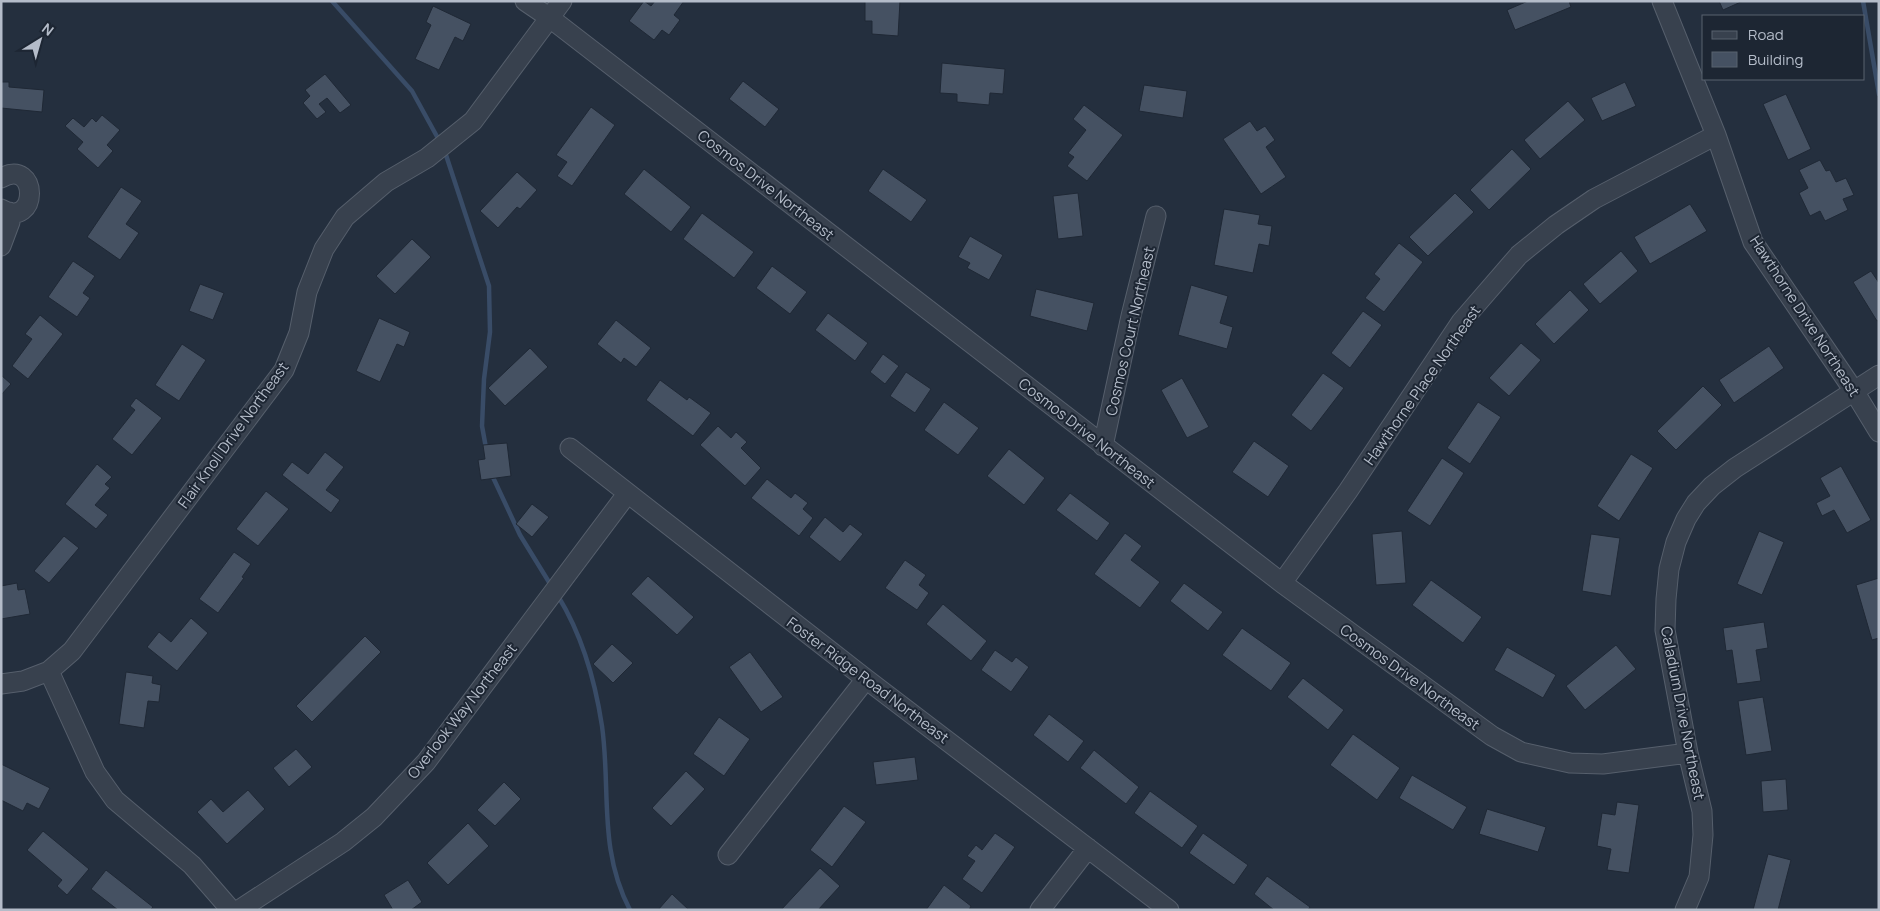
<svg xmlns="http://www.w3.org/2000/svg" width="1880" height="911" font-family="Manrope,sans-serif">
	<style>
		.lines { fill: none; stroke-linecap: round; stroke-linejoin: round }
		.stream { stroke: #394c67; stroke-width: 4.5 }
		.building { fill: #455162; stroke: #1f2835 }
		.minor-casing { stroke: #565f6c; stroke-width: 21 }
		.minor { stroke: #38414e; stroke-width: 19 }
		.labels { text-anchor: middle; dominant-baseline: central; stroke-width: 4; stroke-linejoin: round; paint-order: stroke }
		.street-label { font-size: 15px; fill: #b4bcc9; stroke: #1d2633 }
	</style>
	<rect width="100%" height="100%" fill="#242f3e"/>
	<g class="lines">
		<!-- stream -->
		<path class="stream" d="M332,1L412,91L440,142
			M1863,1L1879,94
			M444,149L489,286L490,332L484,379L482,426L486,448
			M491,473L520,535L552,587
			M558,596C582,635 595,680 602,726C611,790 598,849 630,910"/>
	</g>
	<!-- building -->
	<path class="building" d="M644,1L651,6L655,1H684L674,15L680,20L669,35L662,30L654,40L629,21Z
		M865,1H900L898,36L872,34V21H865Z
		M1528,1H1569L1571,7L1515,30L1507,10Z
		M1719,1H1743L1723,10Z
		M433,6L471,24L463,41L455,37L439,70L415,59L431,25L426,22Z
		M942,63L1005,69L1003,94L990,93L989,105L957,102V94L940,93Z
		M325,74L351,105L340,113L327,98L319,104L326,112L317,119L303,103L310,96L305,90Z
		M743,81L779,109L765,127L729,99Z
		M1,82H9V87L44,90L42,112L1,108Z
		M1625,82L1636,106L1602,121L1591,98Z
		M1144,85L1187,91L1183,118L1139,111Z
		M1786,94L1811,149L1788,160L1763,104Z
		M1568,101L1585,120L1540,159L1524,140Z
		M1084,105L1123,135L1087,181L1067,166L1074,157L1068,153L1086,130L1073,119Z
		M591,107L615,125L572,186L557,176L567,162L556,155Z
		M102,115L120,130L107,145L113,151L98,168L77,149L83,142L65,126L73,118L84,127L92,118L96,122Z
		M1250,121L1257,131L1265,126L1275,140L1266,147L1286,177L1261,194L1223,139Z
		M1512,149L1531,169L1489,210L1470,190Z
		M1820,160L1826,171L1830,170L1836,182L1846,178L1854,195L1843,199L1848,210L1825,221L1820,211L1810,216L1799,193L1808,188L1799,170Z
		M644,169L691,207L671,232L624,194Z
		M883,169L927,200L911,222L868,191Z
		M517,172L537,190L520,209L517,207L498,228L480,211Z
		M121,187L142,201L126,224L139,233L120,260L87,237Z
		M1078,193L1083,236L1058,239L1053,196Z
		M1455,193L1474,212L1428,256L1409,237Z
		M1690,204L1707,231L1650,264L1634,237Z
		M1224,209L1260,215L1258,224L1272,226L1269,246L1259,244L1253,273L1214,265Z
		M702,213L754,252L734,278L683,239Z
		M970,236L1003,255L989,280L967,268L970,263L958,257Z
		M412,239L431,257L395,294L376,276Z
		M1399,243L1423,262L1384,312L1365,298L1380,279L1374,274Z
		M1621,251L1638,271L1600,304L1583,284Z
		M73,261L95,276L83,293L90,298L77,317L48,297Z
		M772,266L807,292L790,314L756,288Z
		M1871,271L1879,283V320L1877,321L1853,282Z
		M200,284L224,293L213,320L189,311Z
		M1191,285L1228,296L1220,323L1233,327L1227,349L1178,335Z
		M1036,289L1094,303L1087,331L1030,316Z
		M1570,290L1589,310L1554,344L1535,324Z
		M1363,311L1382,325L1350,368L1331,353Z
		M828,313L868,343L855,361L815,330Z
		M40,315L63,334L28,379L12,366L32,339L25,334Z
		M379,318L410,332L404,347L397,344L380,382L356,371Z
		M616,320L651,348L636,367L624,358L621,363L597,344Z
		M1521,343L1541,360L1509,396L1489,378Z
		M182,344L206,360L179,401L155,385Z
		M1769,346L1784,368L1734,403L1719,380Z
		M530,348L548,367L505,406L488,388Z
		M883,354L899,366L885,384L870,372Z
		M906,372L931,389L915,413L890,396Z
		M1323,373L1344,388L1311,431L1291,415Z
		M1,375L11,384L1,395Z
		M1182,378L1209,427L1187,438L1161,390Z
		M660,380L687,400L689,397L711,413L693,436L646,400Z
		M1703,386L1722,405L1676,450L1657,431Z
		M136,398L162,418L132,455L112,439L135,410L130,406Z
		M944,402L979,428L958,455L924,430Z
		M1478,402L1501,417L1470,464L1447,448Z
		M718,426L731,438L736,432L747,442L741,448L761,468L745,486L700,445Z
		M1254,441L1289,466L1268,497L1232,472Z
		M507,443L511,476L481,480L478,460L485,459L483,445Z
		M1009,449L1045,478L1024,505L987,476Z
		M325,452L344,467L326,490L340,500L331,513L282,475L292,462L308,474Z
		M1631,454L1653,468L1619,521L1597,506Z
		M1442,458L1464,473L1430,526L1407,511Z
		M97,464L112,477L105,484L110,488L95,505L108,515L96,529L65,504Z
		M1841,466L1871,520L1847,533L1834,510L1822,516L1816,503L1830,496L1820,478Z
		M767,479L791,498L795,493L808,503L803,509L813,518L799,536L751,498Z
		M266,491L289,509L258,546L236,529Z
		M1070,493L1110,523L1097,541L1056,510Z
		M532,504L549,517L532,537L516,524Z
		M825,517L843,532L850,524L863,534L840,562L809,537Z
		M1402,531L1406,583L1376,585L1372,534Z
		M1759,531L1784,542L1762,595L1737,584Z
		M1125,533L1142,546L1131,560L1160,582L1140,608L1094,574Z
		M1591,534L1620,538L1611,596L1582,591Z
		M64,536L79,548L49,583L34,571Z
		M234,552L251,564L242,577L244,578L218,613L199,599Z
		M905,560L926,575L919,585L929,593L917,610L885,588Z
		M648,576L694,617L677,635L631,594Z
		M1879,578V638L1872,640L1856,585Z
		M1431,580L1482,617L1463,643L1412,605Z
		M17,583L18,590L25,589L30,614L1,619V586Z
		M1184,583L1223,612L1208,631L1170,601Z
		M943,604L987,641L971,661L926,624Z
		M191,618L208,633L177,671L147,647L159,632L171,642Z
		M1764,622L1768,648L1756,650L1761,681L1737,684L1732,650L1726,651L1723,628Z
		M1242,628L1291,663L1271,691L1222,655Z
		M365,636L381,652L312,722L296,706Z
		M612,644L633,663L613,683L593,664Z
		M1616,645L1636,669L1585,710L1566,686Z
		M1507,647L1556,675L1543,698L1494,670Z
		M995,650L1012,662L1016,657L1029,667L1011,692L981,670Z
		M750,652L783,697L761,712L729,667Z
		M126,672L153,676L152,683L161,685L159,702L148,701L144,728L119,724Z
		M1303,678L1344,710L1328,730L1287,697Z
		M1763,697L1772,751L1746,755L1738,701Z
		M1049,714L1084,741L1068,762L1033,735Z
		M719,717L750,739L724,776L693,754Z
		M1353,734L1400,768L1377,800L1330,765Z
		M296,749L312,767L289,787L273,768Z
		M1094,750L1139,787L1126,804L1080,768Z
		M915,757L918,780L876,785L873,762Z
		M1,764L50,788L39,809L27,803L23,811L1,800Z
		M686,771L705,789L671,826L652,808Z
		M1412,775L1467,807L1453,830L1399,798Z
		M1786,779L1788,810L1763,812L1761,781Z
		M504,782L521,799L495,826L477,810Z
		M248,790L265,809L227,844L197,812L211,799L223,812Z
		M1150,791L1198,826L1182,848L1134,813Z
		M1617,802L1639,805L1629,873L1607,870L1611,849L1597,846L1602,813L1615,815Z
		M844,806L866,822L832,867L810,850Z
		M1487,809L1546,827L1538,852L1479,834Z
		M468,823L489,846L448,885L427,863Z
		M43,831L89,869L67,895L57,886L62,880L27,850Z
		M995,833L1015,847L982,893L962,879L975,861L967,856L976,845L982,850Z
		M1203,833L1248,865L1234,885L1189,853Z
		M1768,854L1791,860L1778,910H1753Z
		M820,868L840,886L818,910H781Z
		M106,870L153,907L150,910H118L91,889Z
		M1267,876L1310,907L1308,910H1274L1254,894Z
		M408,880L422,902L411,910H393L384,895Z
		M944,885L971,906L969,910H926Z
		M672,894L689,910H658Z"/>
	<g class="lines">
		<!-- minor casing -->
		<g class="minor-casing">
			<path id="minor" d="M525,1L550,18L1282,583L1492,736L1521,752L1570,763L1603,764L1688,753
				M1662,1L1716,135L1753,242L1854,391L1879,432
				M1,178C39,157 39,230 1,209
				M1,246L10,222L9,212
				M1103,446L1131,316L1156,216
				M570,448L866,679L1169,910
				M1282,583L1348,491L1461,322L1519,255L1556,225L1594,199L1716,135
				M49,671L95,772L115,800L192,865L231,910
				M1,684L23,681L49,671L72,651L284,370L299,333L307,292L324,249L345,217L386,182L427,158L473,121L562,1
				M728,855L866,679
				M239,910L343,842L374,817L426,762L627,494
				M1040,910L1088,848
				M1685,910L1699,877L1703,835L1702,811L1688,753L1665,630L1666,599L1669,569L1676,542L1686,519L1696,503L1712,486L1735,468L1879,375"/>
		</g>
		<!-- minor -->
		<use href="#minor" class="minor"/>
	</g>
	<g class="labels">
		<!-- street labels -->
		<g class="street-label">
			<text transform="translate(766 185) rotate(38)">Cosmos Drive Northeast</text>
			<text transform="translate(1805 316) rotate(57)">Hawthorne Drive Northeast</text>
			<text transform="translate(1130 331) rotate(-77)">Cosmos Court Northeast</text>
			<text transform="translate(1422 385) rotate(-55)">Hawthorne Place Northeast</text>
			<text transform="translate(1087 433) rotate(38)">Cosmos Drive Northeast</text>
			<text transform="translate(233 435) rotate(-54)">Flair Knoll Drive Northeast</text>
			<text transform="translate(1410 677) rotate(36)">Cosmos Drive Northeast</text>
			<text transform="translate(868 680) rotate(37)">Foster Ridge Road Northeast</text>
			<text transform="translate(462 711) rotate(-52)">Overlook Way Northeast</text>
			<text transform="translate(1683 713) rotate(79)">Caladium Drive Northeast</text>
		</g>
	</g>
	<!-- border -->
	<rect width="1880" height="911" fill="none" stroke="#b4bcc9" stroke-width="5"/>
	<!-- legend -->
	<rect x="1702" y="15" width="162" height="65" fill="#1d2633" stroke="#59626f"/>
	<rect x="1712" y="31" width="25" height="8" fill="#38414e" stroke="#59626f"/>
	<text x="1748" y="40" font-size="15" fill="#b4bcc9">Road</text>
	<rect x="1712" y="52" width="25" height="15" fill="#455162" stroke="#59626f"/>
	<text x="1748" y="65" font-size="15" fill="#b4bcc9">Building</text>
	<!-- north arrow -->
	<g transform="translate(40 40) rotate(37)" stroke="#1d2633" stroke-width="4" paint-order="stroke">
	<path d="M0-4L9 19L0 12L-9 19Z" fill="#b4bcc9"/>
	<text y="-8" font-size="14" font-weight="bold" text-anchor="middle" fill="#b4bcc9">N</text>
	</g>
</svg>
